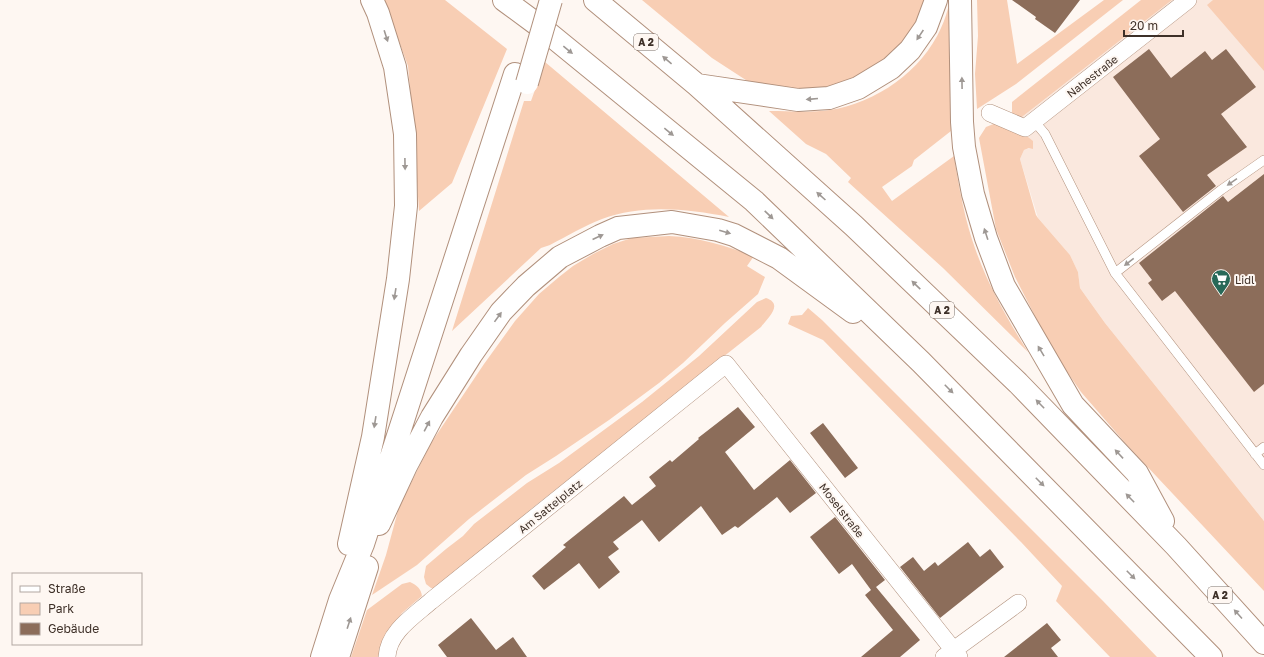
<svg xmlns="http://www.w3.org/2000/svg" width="1264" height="657" font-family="'Golos Text',sans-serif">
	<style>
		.built { fill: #fae8de }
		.green { fill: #f8ceb4 }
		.building { fill: #8c6d5a }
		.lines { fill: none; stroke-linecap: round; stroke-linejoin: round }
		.lane-casing { stroke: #b1907c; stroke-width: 10 }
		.street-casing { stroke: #b1907c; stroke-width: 18 }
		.highway-casing { stroke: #b1907c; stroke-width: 24 }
		.lane { stroke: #fff; stroke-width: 9 }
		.street { stroke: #fff; stroke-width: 17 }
		.highway { stroke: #fff; stroke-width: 22 }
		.highway-bridge-casing { stroke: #b1907c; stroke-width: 24; stroke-linecap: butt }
		.highway-bridge { stroke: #fff; stroke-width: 22 }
		.oneway { fill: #9e9894 }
		.labels { text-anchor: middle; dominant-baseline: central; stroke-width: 4; stroke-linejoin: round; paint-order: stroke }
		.shield { fill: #fef7f2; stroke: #786c65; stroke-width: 1 }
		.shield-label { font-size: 10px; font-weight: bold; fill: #3e3028 }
		.street-label { font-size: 11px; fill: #3e3028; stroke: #fef7f2 }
		.poi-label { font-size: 11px; fill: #3e3028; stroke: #fef7f2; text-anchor: start }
	</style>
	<rect width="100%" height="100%" fill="#fef7f2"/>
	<!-- built -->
	<path class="built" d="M1172,0H1264V521L1105,323L1080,288L1078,272L1070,255L1038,218L1020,159L1024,150L1030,148L1014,126L1018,120Z"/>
	<!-- green -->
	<path class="green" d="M384,0H445L507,49L452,183L419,211L413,122L408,66Z
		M642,0H927L906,40L870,74L834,87L780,90L752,84L712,58Z
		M977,0H1007L1017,64L1104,0H1123L1016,84L977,109L975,74L978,36Z
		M1141,0H1172L1018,120L1012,117V102Z
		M1213,0H1264V71L1207,5Z
		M950,2V92L951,131L914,160L912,166L882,187L892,201L954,156C959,188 965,221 976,251C989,287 1008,320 1028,352L943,268L848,182L851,178L826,154L806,144L769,111C789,111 810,113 830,110C876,103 922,71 941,28C945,20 947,11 950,2Z
		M545,62L729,217C687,209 643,204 602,219C584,226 567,236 550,245L541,248L452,331L524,101H531Z
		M996,123L1014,126L1033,141V149L1029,148L1024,150L1020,159L1036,215L1038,218L1070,255L1078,272L1080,288L1105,323L1264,521V591L1127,445L1081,392L1054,353L1015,277L996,229L979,138L986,127Z
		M669,236C700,237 725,246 754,256L747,266L765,277L758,294L725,323L683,363L659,383L609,420L556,456L526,475L469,519L417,565L372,595L386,555L399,507L431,443L484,364L515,321L539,294L559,277L573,266L593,254L613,244L632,238Z
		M766,298C784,304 768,318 761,327L531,509L440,588H431L426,584L424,577L426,566L446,549L463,536L474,524L527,483L559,463L642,402L699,356L757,302Z
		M808,308L822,320L1103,601L1157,657H1110L1056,601L1062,586L1021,542L823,340L788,324L791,316L802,315Z
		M410,582C417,585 421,589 422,596L402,613L394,624L378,657H351L367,610L402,584Z"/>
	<!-- building -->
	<path class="building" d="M1012,0H1080L1055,33L1035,19L1036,17Z
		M1149,49L1171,78L1205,51L1212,60L1226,49L1256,87L1221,114L1247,147L1207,175L1216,186L1183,212L1139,156L1160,139L1113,77Z
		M1264,174V384L1254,392L1175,291L1162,301L1148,283L1152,280L1139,263L1223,196L1228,202Z
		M738,407L755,427L725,452L754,490L790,460L816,493L790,513L777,497L738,528L735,526L722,535L701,506L659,542L642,520L613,542L619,549L608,557L620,572L599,589L579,563L544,590L532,576L566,547L563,545L624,496L632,505L656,486L649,477L670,460L672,462L699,439L698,438Z
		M823,423L858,468L845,478L810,433Z
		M835,517L885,580L876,587L920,640L900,657H861L893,630L865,595L871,590L852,564L839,574L810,537Z
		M968,542L980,557L990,549L1004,567L940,618L900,567L913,557L924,571L935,562L938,566Z
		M471,618L496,650L513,637L527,657H447L438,645Z
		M1047,623L1061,640L1051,648L1058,657H1004Z"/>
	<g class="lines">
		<!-- lane casing -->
		<g class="lane-casing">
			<path id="lane" d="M1034,121L1045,134L1115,273L1264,465
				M1115,273L1221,190L1264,160
				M1255,454L1264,447"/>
		</g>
		<!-- street casing -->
		<g class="street-casing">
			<path id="street" d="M990,113L1025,128L1188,0
				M387,657C388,632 414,616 431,601L726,364L959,657
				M944,657L1018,603"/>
		</g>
		<!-- highway casing -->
		<g class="highway-casing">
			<path id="highway" d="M504,0L542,28L754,201L921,362L1211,657
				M595,0L697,85L854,226L1018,383L1176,546L1264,643
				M960,0L962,122L964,147L973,194L986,238L1004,286L1073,405L1137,473L1163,521
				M697,85L798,100L829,98L858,88L891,68L910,50L926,27L936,0
				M379,524L406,466L432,417L471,355L501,312L526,286L560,257L600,236L618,228L672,222L718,230L734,235L779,258L853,312
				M349,544L373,437L398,279L406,206L405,134L395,67L378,13L372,0
				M322,657L340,600L363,544L515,74
				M338,657L367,567"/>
		</g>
		<!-- lane -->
		<use href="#lane" class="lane"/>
		<!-- street -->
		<use href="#street" class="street"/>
		<!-- highway -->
		<use href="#highway" class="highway"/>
		<!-- highway-bridge casing -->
		<g class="highway-bridge-casing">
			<path id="highway-bridge" d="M527,83L551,0"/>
		</g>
		<!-- highway-bridge -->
		<use href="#highway-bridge" class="highway-bridge"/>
	</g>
	<!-- one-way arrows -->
	<defs><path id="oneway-solid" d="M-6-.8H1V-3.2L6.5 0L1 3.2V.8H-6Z"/></defs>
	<g class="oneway">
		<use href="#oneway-solid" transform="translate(920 35) rotate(124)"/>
		<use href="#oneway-solid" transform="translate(386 36) rotate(72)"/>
		<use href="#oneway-solid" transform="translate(568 50) rotate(39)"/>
		<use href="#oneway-solid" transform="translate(667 60) rotate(-140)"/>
		<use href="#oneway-solid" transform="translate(962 83) rotate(-91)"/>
		<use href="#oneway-solid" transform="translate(812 99) rotate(175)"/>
		<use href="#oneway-solid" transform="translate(669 132) rotate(39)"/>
		<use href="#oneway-solid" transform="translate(405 164) rotate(89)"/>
		<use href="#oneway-solid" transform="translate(1232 182) rotate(146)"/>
		<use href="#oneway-solid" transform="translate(821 196) rotate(-138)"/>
		<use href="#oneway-solid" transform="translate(769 215) rotate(44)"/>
		<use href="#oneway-solid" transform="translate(725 232) rotate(16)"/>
		<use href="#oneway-solid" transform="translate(986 234) rotate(-108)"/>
		<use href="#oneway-solid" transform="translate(598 237) rotate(-25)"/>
		<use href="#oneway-solid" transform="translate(1129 262) rotate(142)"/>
		<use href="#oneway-solid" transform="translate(916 285) rotate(-136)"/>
		<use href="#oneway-solid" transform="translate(395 294) rotate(99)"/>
		<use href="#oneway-solid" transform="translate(498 317) rotate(-54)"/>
		<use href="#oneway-solid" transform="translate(1041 351) rotate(-121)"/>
		<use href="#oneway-solid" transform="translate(949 389) rotate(45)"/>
		<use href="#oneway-solid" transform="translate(1040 404) rotate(-134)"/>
		<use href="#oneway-solid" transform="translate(375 422) rotate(99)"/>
		<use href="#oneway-solid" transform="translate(427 426) rotate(-62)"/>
		<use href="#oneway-solid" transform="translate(1119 454) rotate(-133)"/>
		<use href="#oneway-solid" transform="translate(1040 482) rotate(45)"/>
		<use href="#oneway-solid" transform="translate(1130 498) rotate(-134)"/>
		<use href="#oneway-solid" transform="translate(1131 575) rotate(45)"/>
		<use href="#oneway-solid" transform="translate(1238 614) rotate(-132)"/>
		<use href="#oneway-solid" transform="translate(349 623) rotate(-72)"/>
	</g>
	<!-- icons -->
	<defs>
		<g id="supermarket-pin" transform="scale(1)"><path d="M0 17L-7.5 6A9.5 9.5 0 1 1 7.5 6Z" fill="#286958" stroke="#fef7f2"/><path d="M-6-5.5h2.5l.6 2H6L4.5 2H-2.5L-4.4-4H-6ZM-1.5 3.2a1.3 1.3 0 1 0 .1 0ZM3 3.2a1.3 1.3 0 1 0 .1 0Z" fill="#fff"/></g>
	</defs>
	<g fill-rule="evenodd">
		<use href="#supermarket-pin" x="1221" y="279"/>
	</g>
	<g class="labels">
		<!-- shield labels -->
		<g class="shield">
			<rect x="634" y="34" width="24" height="16" rx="3"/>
			<rect x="930" y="302" width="24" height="16" rx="3"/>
			<rect x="1208" y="587" width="24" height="16" rx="3"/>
		</g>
		<g class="shield-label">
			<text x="646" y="42">A 2</text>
			<text x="942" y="310">A 2</text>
			<text x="1220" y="595">A 2</text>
		</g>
		<!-- street labels -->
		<g class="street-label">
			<text transform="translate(1092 76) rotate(-38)">Nahestraße</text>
			<text transform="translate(550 506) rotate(-39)">Am Sattelplatz</text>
			<text transform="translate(842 510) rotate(52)">Moselstraße</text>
		</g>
		<!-- poi labels -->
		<g class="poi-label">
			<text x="1235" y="279">Lidl</text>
		</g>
	</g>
	<!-- legend -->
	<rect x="12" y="573" width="130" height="72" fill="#fef7f2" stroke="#b1a7a1"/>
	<rect x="20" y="586" width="20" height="6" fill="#ffffff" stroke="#b1a7a1"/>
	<text x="48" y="593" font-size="12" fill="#3e3028">Straße</text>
	<rect x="20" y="603" width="20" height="12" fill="#f8ceb4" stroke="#b1a7a1"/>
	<text x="48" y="613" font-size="12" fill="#3e3028">Park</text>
	<rect x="20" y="623" width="20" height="12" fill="#8c6d5a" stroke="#b1a7a1"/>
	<text x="48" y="633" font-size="12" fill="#3e3028">Gebäude</text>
	<!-- scale -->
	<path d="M1124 30v6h59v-6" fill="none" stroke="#3e3028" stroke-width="2"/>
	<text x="1130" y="30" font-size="12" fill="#3e3028" stroke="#fef7f2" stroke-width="3" paint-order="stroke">20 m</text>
</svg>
